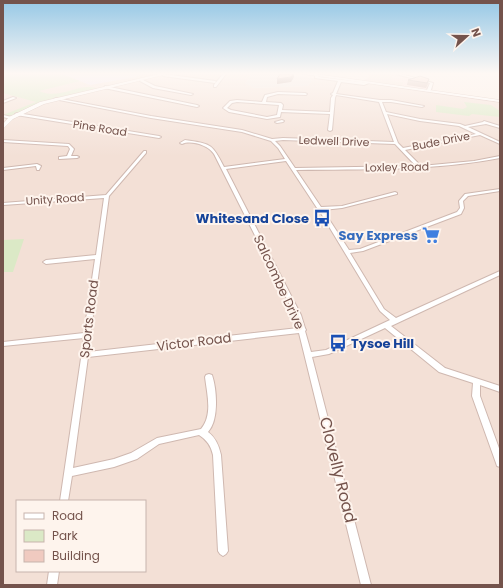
<svg xmlns="http://www.w3.org/2000/svg" width="503" height="588" font-family="Poppins,sans-serif">
	<style>
		.residential { fill: #f3e0d6; fill-rule: evenodd }
		.commercial { fill: #fbdfdb }
		.industrial { fill: #ece4e0 }
		.education { fill: #ede4f8 }
		.green { fill: #dbe9c6 }
		.lines { fill: none; stroke-linecap: round; stroke-linejoin: round }
		.street-casing { stroke: #cfb8b0; stroke-width: 2 }
		.secondary-casing { stroke: #d2b7ae; stroke-width: 1 }
		.street { fill: #fff; fill-rule: evenodd }
		.secondary { fill: #fff; fill-rule: evenodd }
		.wall { fill: #ceaea5 }
		.shaded-wall { fill: #a88d86 }
		.building { fill: #f0cac0; stroke: #a88d86 }
		.labels { text-anchor: middle; dominant-baseline: central; stroke-width: 4; stroke-linejoin: round; paint-order: stroke }
		.far-street-label { font-size: 11px; fill: #74534c; stroke: #fef4ed }
		.transit-label { font-size: 13px; font-weight: bold; fill: #164399; stroke: #fef4ed; text-anchor: end }
		.shop-label { font-size: 13px; font-weight: bold; fill: #366cbe; stroke: #fef4ed; text-anchor: end }
		.street-label { font-size: 13px; fill: #74534c; stroke: #fef4ed }
		.near-street-label { font-size: 16px; fill: #74534c; stroke: #fef4ed }
	</style>
	<rect width="100%" height="100%" fill="#fcf0e7"/>
	<!-- residential -->
	<path class="residential" d="M3,74H251L246,83L254,88L308,86L313,78L425,90L500,103V585H3ZM17,501H145V571H17Z
		M369,74H392L393,81L404,82L402,86L363,81L369,77Z"/>
	<!-- commercial -->
	<path class="commercial" d="M392,74H395L430,83L427,89L402,86L404,82L393,81Z"/>
	<!-- industrial -->
	<path class="industrial" d="M251,74H279L313,78L308,86L254,88L245,83Z"/>
	<!-- education -->
	<path class="education" d="M62,74H142L136,77L90,85Z"/>
	<!-- green -->
	<path class="green" d="M3,74H62L80,81L39,91C61,101 79,81 98,89L42,103L11,118L3,115L36,102L3,93Z
		M464,102L491,105L500,111V117L472,114L469,116L436,112V105L463,109L467,107Z
		M24,239L13,272H3V240Z"/>
	<g class="lines">
		<!-- street casing -->
		<g class="street-casing">
			<path id="street" d="M164,74L215,81L216,82L215,83L163,76Z
				M223,74H226L216,87H214V85Z
				M396,74H401L433,83L431,90L429,91L427,90L430,83Z
				M317,75L319,77L369,83L364,85L341,82L336,94L380,100H391L424,106L422,107L391,102H382L386,112L420,119L460,124L465,126L483,122L484,121L500,126V128L486,124L468,127L500,142V144L480,135L405,150L421,166L474,161L500,156V158C433,171 364,169 296,170L321,207L342,206L395,192L397,193V194L342,208L323,210L349,250L360,249L457,212L460,208L459,201L465,194L500,189V191L468,196L463,201L464,208L461,214L363,251L350,253L384,309L396,318L500,271V275L391,326L445,368L500,386V392L480,385V396L500,451V467L497,466L496,463L472,396L473,383L439,372L385,328L329,354L312,357L371,585H361L299,333L88,357L73,468L114,459L131,453L157,438L201,429C213,415 207,394 205,377L206,375L209,374L212,375C217,390 219,420 208,432C216,438 219,446 221,455L228,551L226,554L223,556L220,554L218,551L213,455C211,446 207,440 199,435L159,444L137,459L114,467L72,476L68,501H60L84,338L3,346V342L84,333L95,259L46,264L43,262L46,260L96,255L104,198L3,205V203L106,195L144,151H146V153L109,196L88,352L298,328L295,315L214,154C208,145 191,140 182,144L180,143L185,140C211,144 212,143 224,167L285,159L278,148L271,141L242,132L151,118L54,99L56,98L151,116L242,130L272,139L283,138L394,142L379,102L336,95L335,98L332,130L330,131L328,130L330,114L281,112L280,117L267,119L229,112L223,108L230,101L237,100L262,102L265,95L278,92L305,93L307,94L306,95L278,94L267,97L266,102L281,103L283,105L282,110L330,112L331,98L333,95L331,94L333,93L338,81L315,78V76ZM237,102L279,105L277,115L267,117L231,110L227,108L232,103ZM387,114L420,121L459,126L476,134L403,148L398,143ZM283,140L395,144L416,166L295,168L280,146L275,141ZM286,161L317,208V209L319,210L380,311L390,320L326,350L311,352L305,331L306,330L305,328L301,315L226,169Z
				M141,79L155,86L193,94L191,95L153,88L140,81Z
				M105,86L197,105L199,106L197,107L104,88Z
				M13,97L16,98L3,103V101Z
				M17,113L159,136L161,137L159,138L16,115L15,114Z
				M3,115L12,117L13,118L11,119L3,117Z
				M282,120L284,121L283,122L277,123L275,122Z
				M3,140L69,144L74,149L71,156H77L79,157L77,158L59,159V157L67,156L70,149L68,146L3,142Z
				M37,164L41,166L39,170H37L36,166L3,170V168Z
				M49,571H59L57,585H47Z"/>
		</g>
		<!-- secondary casing -->
		<g class="secondary-casing">
			<path id="secondary" d="M159,74H167L44,104L13,119L3,129V124L9,117L40,102Z
				M303,74H316L500,100V102Z"/>
		</g>
		<!-- street -->
		<use href="#street" class="street"/>
		<!-- secondary -->
		<use href="#secondary" class="secondary"/>
	</g>
	<!-- wall -->
	<path class="wall" d="M429,79L428,84L426,88L407,85L408,80Z"/>
	<!-- shaded-wall -->
	<path class="shaded-wall" d="M293,74H294V77L291,82L277,84V79Z"/>
	<!-- building -->
	<path class="building" d="M280,74H293L291,77L277,79Z
		M420,76L429,79L427,83L408,80Z"/>
	<!-- sky -->
	<linearGradient id="sky" x2="0" y2="1"><stop stop-color="#96c8e6"/><stop offset="0.47" stop-color="#fef8f4"/><stop offset="1" stop-color="#fef8f4" stop-opacity="0"/></linearGradient>
	<rect width="503" height="156" fill="url(#sky)"/>
	<!-- icons -->
	<defs>
		<g id="bus-bare" transform="scale(1.38)"><path d="M-5-6H5V4H4V6H2V4H-2V6H-4V4H-5ZM-3.5-4V0h7V-4ZM-3.5 1.2v1.5H-2V1.2ZM2 1.2v1.5H3.5V1.2Z" fill="#1a4fb4" stroke="#fef4ed" stroke-width="2.5" paint-order="stroke"/></g>
		<g id="supermarket-bare" transform="scale(1.38)"><path d="M-6-5.5h2.5l.6 2H6L4.5 2H-2.5L-4.4-4H-6ZM-1.5 3.2a1.3 1.3 0 1 0 .1 0ZM3 3.2a1.3 1.3 0 1 0 .1 0Z" fill="#3f7fe0" stroke="#fef4ed" stroke-width="2.5" paint-order="stroke"/></g>
	</defs>
	<g fill-rule="evenodd">
		<use href="#bus-bare" x="322" y="218"/>
		<use href="#supermarket-bare" x="431" y="235"/>
		<use href="#bus-bare" x="338" y="343"/>
	</g>
	<g class="labels">
		<!-- far-street labels -->
		<g class="far-street-label">
			<text transform="translate(100 128) rotate(9)">Pine Road</text>
			<text transform="translate(334 141) rotate(2)">Ledwell Drive</text>
			<text transform="translate(441 141) rotate(-11)">Bude Drive</text>
			<text transform="translate(397 167) rotate(-1)">Loxley Road</text>
			<text transform="translate(55 199) rotate(-4)">Unity Road</text>
		</g>
		<!-- transit labels -->
		<g class="transit-label">
			<text x="309" y="218">Whitesand Close</text>
			<text x="351" y="343" text-anchor="start">Tysoe Hill</text>
		</g>
		<!-- shop labels -->
		<g class="shop-label">
			<text x="418" y="235">Say Express</text>
		</g>
		<!-- street labels -->
		<g class="street-label">
			<text transform="translate(279 282) rotate(65)">Salcombe Drive</text>
			<text transform="translate(89 319) rotate(-83)">Sports Road</text>
			<text transform="translate(194 342) rotate(-7)">Victor Road</text>
		</g>
		<!-- near-street labels -->
		<g class="near-street-label">
			<text transform="translate(338 470) rotate(76)">Clovelly Road</text>
		</g>
	</g>
	<!-- border -->
	<rect width="503" height="588" fill="none" stroke="#74534c" stroke-width="8"/>
	<!-- legend -->
	<rect x="16" y="500" width="130" height="72" fill="#fef4ed" stroke="#c7b4ad"/>
	<rect x="24" y="513" width="20" height="6" fill="#ffffff" stroke="#c7b4ad"/>
	<text x="52" y="520" font-size="12" fill="#74534c">Road</text>
	<rect x="24" y="530" width="20" height="12" fill="#dbe9c6" stroke="#c7b4ad"/>
	<text x="52" y="540" font-size="12" fill="#74534c">Park</text>
	<rect x="24" y="550" width="20" height="12" fill="#f0cac0" stroke="#c7b4ad"/>
	<text x="52" y="560" font-size="12" fill="#74534c">Building</text>
	<!-- north arrow -->
	<g transform="translate(467 36) rotate(69)" stroke="#fef4ed" stroke-width="3" paint-order="stroke">
	<path d="M0-3L7 15L0 10L-7 15Z" fill="#74534c"/>
	<text y="-6" font-size="11" font-weight="bold" text-anchor="middle" fill="#74534c">N</text>
	</g>
</svg>
